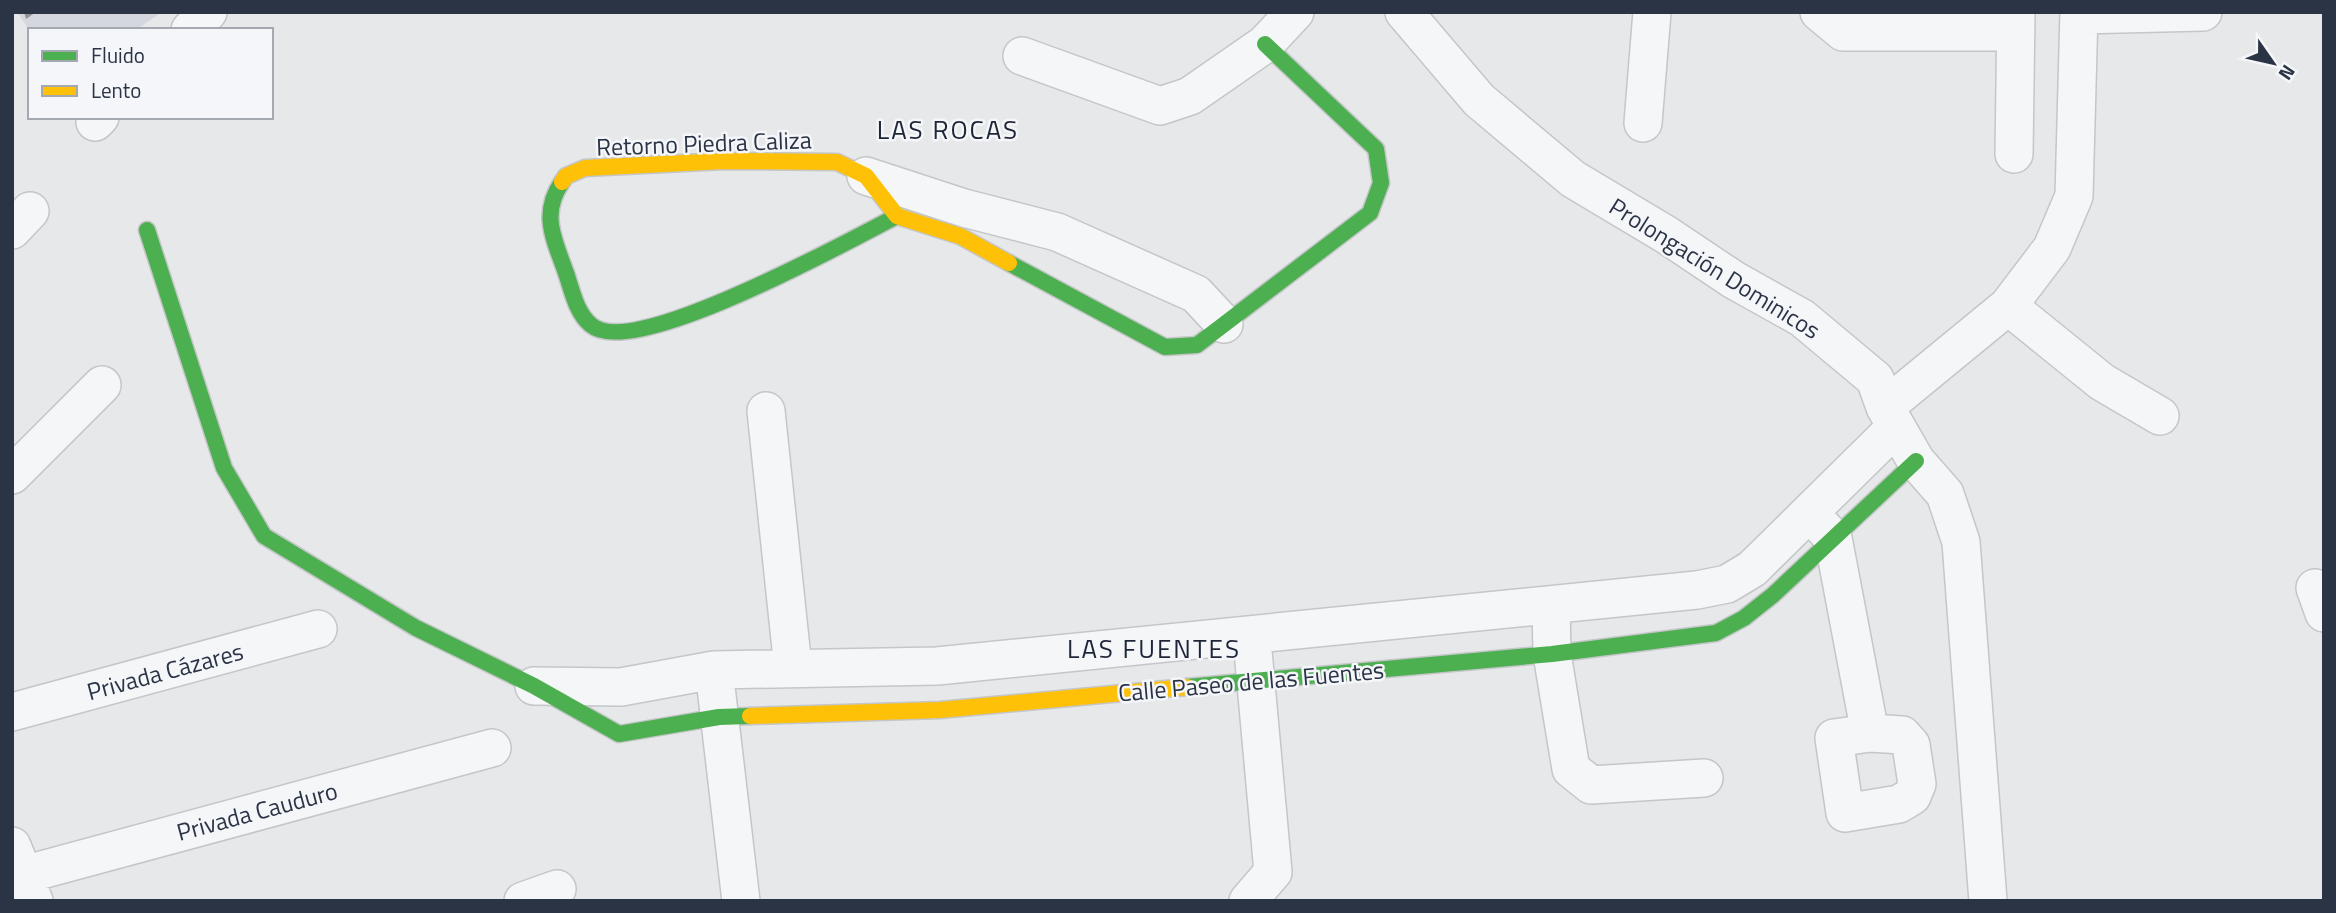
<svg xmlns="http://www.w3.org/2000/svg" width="2336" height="913" font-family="'Titillium Web',sans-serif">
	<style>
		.built { fill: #d4d7dd }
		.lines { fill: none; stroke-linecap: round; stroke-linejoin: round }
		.street-casing { stroke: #c4c6c8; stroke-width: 40 }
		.fast-casing { stroke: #c4c6c8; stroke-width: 19 }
		.slow-casing { stroke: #c4c6c8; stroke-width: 19 }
		.street { stroke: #f5f6f7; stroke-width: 37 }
		.fast { stroke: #4caf50; stroke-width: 16 }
		.slow { stroke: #ffc107; stroke-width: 16 }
		.shaded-wall { fill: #909294 }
		.labels { text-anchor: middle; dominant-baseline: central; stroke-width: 5; stroke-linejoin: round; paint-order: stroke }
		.street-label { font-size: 24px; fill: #2b3445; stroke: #f4f6f9 }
		.neighbourhood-label { font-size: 26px; letter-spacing: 2px; fill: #1d2536; stroke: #f4f6f9 }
	</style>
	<rect width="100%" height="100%" fill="#e6e8ea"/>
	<!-- built -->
	<path class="built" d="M17,12H162L136,30L30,31Z"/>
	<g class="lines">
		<!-- street casing -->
		<g class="street-casing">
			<path id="street" d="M1404,12L1479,100L1573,179L1665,234L1734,280L1802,318L1875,379L1885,407L1916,461L1945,494L1961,542L1988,901
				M1819,12L1843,32H2016
				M2079,15L2203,12
				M190,30L208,12
				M1022,56L1160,106L1190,96L1265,44L1295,12
				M95,122L100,117
				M1643,123L1652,12
				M2014,154L2016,12
				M866,176L964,208L1057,232L1196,294L1224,324
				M12,230L30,211
				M2008,306L2102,382L2160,416
				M1885,407L2008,306L2052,248L2074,196L2079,12
				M766,411L793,668
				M12,475L102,385
				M1814,518L1833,538L1870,733
				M2315,588L2324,613
				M1551,606L1552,654L1571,769L1591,785L1704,778
				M714,670L741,901
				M534,686L621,687L714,670L937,666L1697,590L1727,584L1752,569L1896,427
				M12,712L318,629
				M1870,733L1902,735L1911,745L1917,784L1912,796L1899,804L1845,813L1834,738Z
				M12,846L34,901
				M23,875L492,748
				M523,901L557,889
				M1248,901L1273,872L1253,651"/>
		</g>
		<!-- fast casing -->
		<g class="fast-casing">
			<path id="fast" d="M562,182C540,214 554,239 566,273C572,290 576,313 591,325C633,361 850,240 897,216
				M147,230L224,468L264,536L416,628L534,686L619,734L719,717L750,716
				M1009,263L1165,347L1197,345L1370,213L1381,183L1376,149L1265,44
				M1187,687L1552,654L1716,633L1744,618L1773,595L1916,461"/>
		</g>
		<!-- slow casing -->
		<g class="slow-casing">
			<path id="slow" d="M562,182L566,176L585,168L724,161L837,162L866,176L897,216L960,236L1009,263
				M750,716L940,710L1187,687"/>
		</g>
		<!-- street -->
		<use href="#street" class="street"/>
		<!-- fast -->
		<use href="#fast" class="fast"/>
		<!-- slow -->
		<use href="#slow" class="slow"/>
	</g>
	<!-- shaded-wall -->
	<path class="shaded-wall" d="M24,12H36L26,19Z"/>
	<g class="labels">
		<!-- street labels -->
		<g class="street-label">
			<text transform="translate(704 143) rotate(-2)">Retorno Piedra Caliza</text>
			<text transform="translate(1715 268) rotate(32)">Prolongación Dominicos</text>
			<text transform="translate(165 671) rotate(-15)">Privada Cázares</text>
			<text transform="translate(1251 681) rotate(-5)">Calle Paseo de las Fuentes</text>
			<text transform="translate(257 811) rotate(-15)">Privada Cauduro</text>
		</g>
		<!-- neighbourhood labels -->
		<g class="neighbourhood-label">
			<text x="948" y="129">LAS ROCAS</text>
			<text x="1154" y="648">LAS FUENTES</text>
		</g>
	</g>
	<!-- border -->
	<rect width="2336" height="913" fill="none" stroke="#2b3445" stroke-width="28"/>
	<!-- legend -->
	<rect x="28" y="28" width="245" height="91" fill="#f4f6f9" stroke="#a4a8b1" stroke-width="2"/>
	<rect x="42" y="51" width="35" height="10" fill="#4caf50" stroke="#a4a8b1" stroke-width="2"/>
	<text x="91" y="63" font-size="21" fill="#2b3445">Fluido</text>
	<rect x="42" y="86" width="35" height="10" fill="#ffc107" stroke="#a4a8b1" stroke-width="2"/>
	<text x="91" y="98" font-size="21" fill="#2b3445">Lento</text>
	<!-- north arrow -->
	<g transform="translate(2273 63) rotate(124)" stroke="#f4f6f9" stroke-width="5" paint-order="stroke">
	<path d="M0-5L12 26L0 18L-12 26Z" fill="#2b3445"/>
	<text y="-10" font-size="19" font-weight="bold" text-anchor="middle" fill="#2b3445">N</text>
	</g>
</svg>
